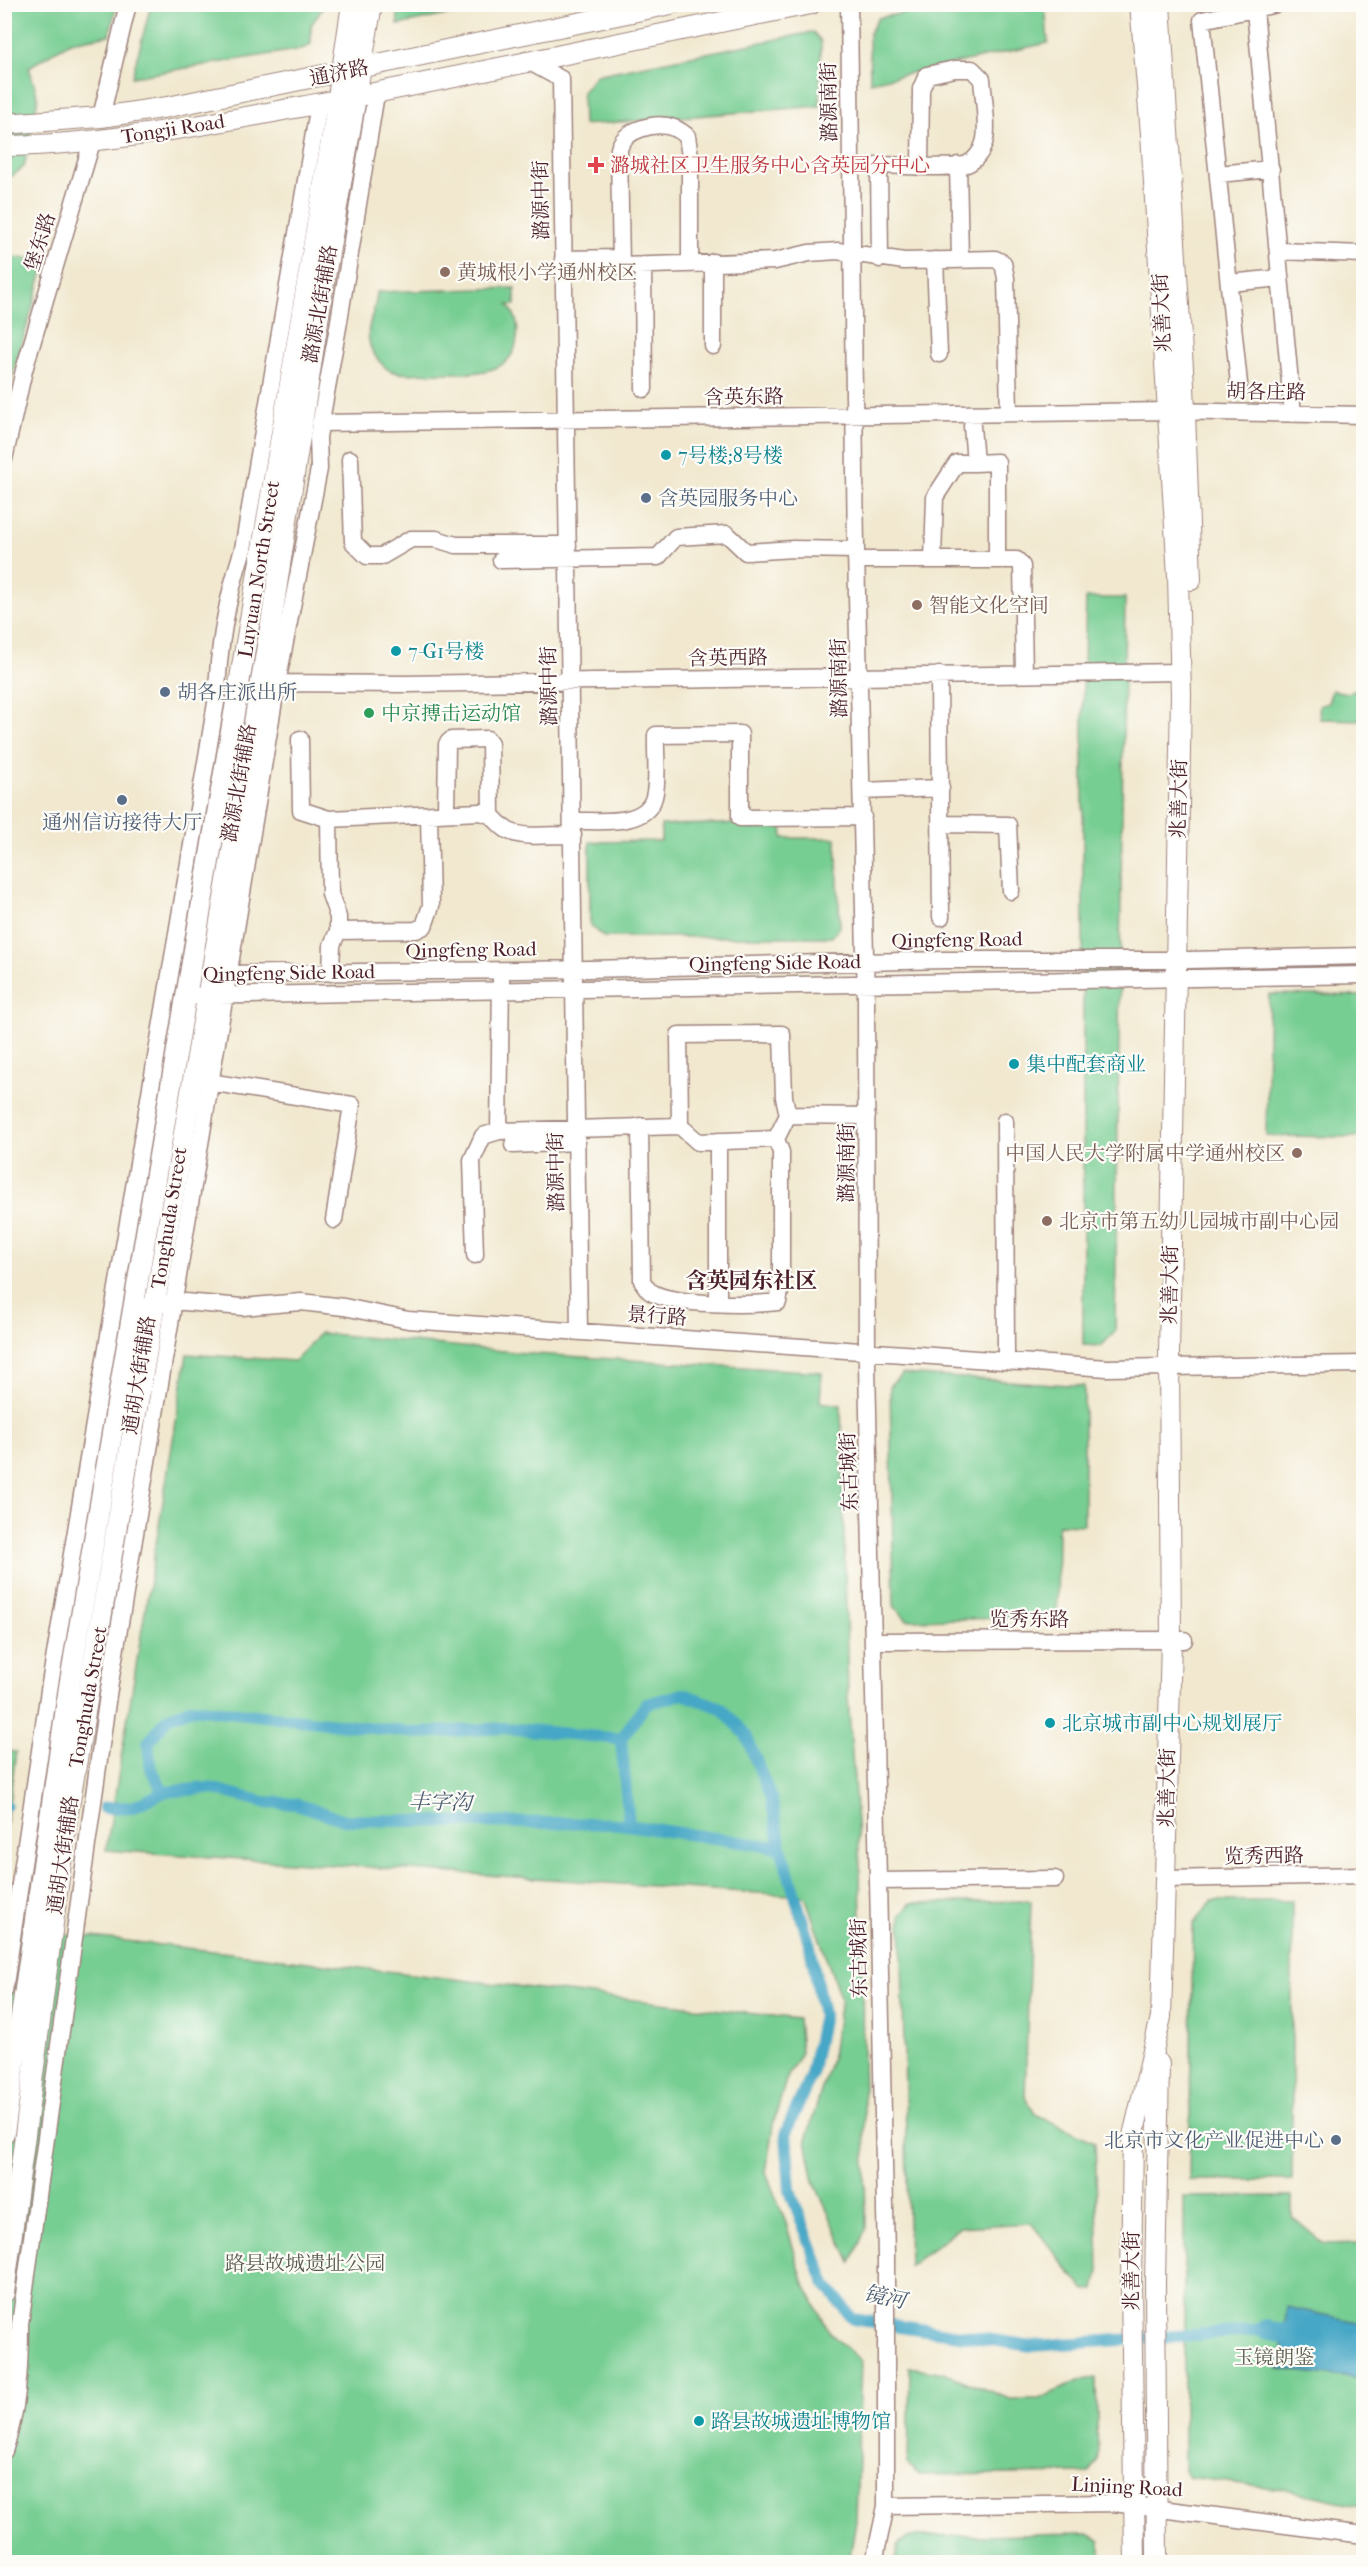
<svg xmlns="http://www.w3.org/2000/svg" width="1368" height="2567" font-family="'IM FELL French Canon','Noto Serif SC',serif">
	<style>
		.green { fill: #77ce93; stroke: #60765f; stroke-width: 1.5 }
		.water { fill: #47a7c6; stroke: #486378; stroke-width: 1.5 }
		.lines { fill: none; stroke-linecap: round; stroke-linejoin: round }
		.canal { stroke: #47a7c6; stroke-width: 12 }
		.river { stroke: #47a7c6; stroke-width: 20 }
		.minor-casing { stroke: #9e847d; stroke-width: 19 }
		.major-casing { stroke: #9e847d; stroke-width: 22 }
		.minor { stroke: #fff; stroke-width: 16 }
		.major { stroke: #fff; stroke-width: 20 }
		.health-dot { fill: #e0444e; stroke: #fdfcf7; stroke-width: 2 }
		.education-dot { fill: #8d6e63; stroke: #fdfcf7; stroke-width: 2 }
		.culture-dot { fill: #0f9aa8; stroke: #fdfcf7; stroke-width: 2 }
		.service-dot { fill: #5c6f8a; stroke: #fdfcf7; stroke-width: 2 }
		.leisure-dot { fill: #2e9e5b; stroke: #fdfcf7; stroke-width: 2 }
		.labels { text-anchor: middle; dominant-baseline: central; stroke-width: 4.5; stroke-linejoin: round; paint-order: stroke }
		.street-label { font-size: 20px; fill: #4a1f2b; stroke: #fdfcf7 }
		.health-label { font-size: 20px; fill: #be3a42; stroke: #fdfcf7; text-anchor: start }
		.education-label { font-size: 20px; fill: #785e54; stroke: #fdfcf7; text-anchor: start }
		.culture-label { font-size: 20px; fill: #0d838f; stroke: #fdfcf7; text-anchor: start }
		.service-label { font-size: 20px; fill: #4e5e75; stroke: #fdfcf7; text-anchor: start }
		.leisure-label { font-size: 20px; fill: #27864d; stroke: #fdfcf7; text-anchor: start }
		.park-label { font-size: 20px; fill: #5a5c4f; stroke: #fdfcf7 }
		.water-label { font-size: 21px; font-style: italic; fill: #495c71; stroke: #fdfcf7 }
		.quarter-label { font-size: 22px; font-weight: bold; fill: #4a1f2b; stroke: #fdfcf7 }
	</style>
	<rect width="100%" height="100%" fill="#fdfcf7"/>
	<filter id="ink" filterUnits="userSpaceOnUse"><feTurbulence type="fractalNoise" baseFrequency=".0167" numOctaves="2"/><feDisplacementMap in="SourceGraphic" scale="12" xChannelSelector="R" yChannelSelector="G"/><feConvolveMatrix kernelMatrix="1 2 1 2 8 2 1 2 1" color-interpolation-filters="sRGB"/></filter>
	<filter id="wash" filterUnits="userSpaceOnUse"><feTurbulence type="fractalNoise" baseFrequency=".008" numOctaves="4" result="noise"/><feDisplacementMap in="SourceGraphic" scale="24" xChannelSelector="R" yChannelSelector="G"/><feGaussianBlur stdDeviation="1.35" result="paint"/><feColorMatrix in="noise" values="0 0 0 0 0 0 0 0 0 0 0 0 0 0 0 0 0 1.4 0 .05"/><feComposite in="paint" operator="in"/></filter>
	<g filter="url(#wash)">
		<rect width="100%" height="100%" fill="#f1e8cf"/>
		<!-- green -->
		<path class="green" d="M397,4H494V5L398,25Z
			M1045,4L1048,43L870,82L869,34L878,18L945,5Z
			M8,5H117L109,35L70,42L29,67L38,98L24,167L5,181L4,18Z
			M151,5V4L325,5L311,25V44L302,49L132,77Z
			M813,32L821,41L820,106L583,125L582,92L596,75Z
			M5,256L46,261L5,401L4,256Z
			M515,288V305H508C516,316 519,324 517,338C513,380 465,372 435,373C422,373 401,376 389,370C381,365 372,353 370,345C364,326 377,311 377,292Z
			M1086,598H1125L1115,1332L1101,1346L1083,1345V694Z
			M1360,689H1363V720L1320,719L1319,706L1328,703L1332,690L1348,693Z
			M782,823L783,838H836L840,927L832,937H604L590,925V842L661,841V825Z
			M1269,994L1363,996V1137L1266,1136Z
			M320,1333L535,1354L822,1372L820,1402L841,1405L848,1697L860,1865L866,2228L851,2263L814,2182L806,2140L832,2055L841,2000L805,1896L106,1850L187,1354L295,1361Z
			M902,1374L1084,1386V1525L1058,1524L1057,1617L907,1620L894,1606L890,1385Z
			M5,1751L16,1752L5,1829L4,1751Z
			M1031,1901L1025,2097L1035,2114L1095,2142L1099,2270L1095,2290L1085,2291L1031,2223L960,2227L909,2266L901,1915L911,1903Z
			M1212,1901H1292V2180H1189L1193,1924Z
			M4,1931L92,1937L798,2019L801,2052L786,2080L773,2125L766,2173L786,2223L803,2281L830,2333L861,2361L856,2522L849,2562H5Z
			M1292,2196V2217L1324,2244L1363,2243V2506L1282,2489L1188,2477L1184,2471V2197Z
			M910,2367L943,2373L1010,2399H1039L1081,2380L1096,2378L1098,2461L1089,2473L919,2475L908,2464Z
			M1089,2534L1100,2541L1101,2562H895L899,2544L910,2537Z"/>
		<!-- water -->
		<path class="water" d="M1287,2307L1363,2323V2379L1279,2369Z"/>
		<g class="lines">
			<!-- canal -->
			<path class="canal" d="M621,1739L646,1704L683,1694L721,1708L746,1735L771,1798L781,1848L810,1946L823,2015L811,2075L786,2132L790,2191L826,2285L853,2319L1032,2346L1266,2330
				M164,1792L151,1769L148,1743L167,1718L192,1708L418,1733L505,1728L621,1739L629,1825
				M4,1805H6
				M104,1808L133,1807L164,1792L210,1788L264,1802L296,1804L344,1820L620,1824L781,1848"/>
			<!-- river -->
			<path class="river" d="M1266,2330L1364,2348"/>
		</g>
	</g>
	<g filter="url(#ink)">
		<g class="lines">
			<!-- minor casing -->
			<g class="minor-casing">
				<path id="minor" d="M849,4L856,550L866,1002L867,1365L886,2256V2506L874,2562
					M1255,10L1293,414
					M526,60L561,79L579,1331
					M101,117L128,4
					M958,165L960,260
					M1218,174L1271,169
					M1278,251L1364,254
					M563,259L621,258
					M880,259L879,165C897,165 953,170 967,164C975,161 982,151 984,143C989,129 983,95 982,79L972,69H955L927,75L921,89L920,166
					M935,260L939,354
					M713,262V346
					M690,263V156L687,136C683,133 678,129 674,128C656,121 624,129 619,149L621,266L775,261L809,253L838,251L904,261L995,259L1003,263L1006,278L1009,413
					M643,265L644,389
					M1229,283L1280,278
					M1239,384L1202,20L1277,4
					M320,423L1168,411L1364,415
					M4,459L24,370L92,142
					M350,459L353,542L367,556H382L411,539H436L456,545H568
					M975,463L997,462V559
					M933,559L935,497L957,463H975L972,426
					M501,560L658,557L676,537L727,534L746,552L793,549L856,550
					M856,560H1017L1022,566L1024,674
					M939,675L941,917
					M277,683L406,684L1180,672
					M300,739L301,810L329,819L480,812C496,814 498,827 511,832C529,839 554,834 573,835
					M862,791L941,788
					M446,812L447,744L451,740L487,739L490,743L491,813
					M329,819L330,894L338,917V931L332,945L331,973
					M573,821C596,820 646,828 654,797C659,779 655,754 656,735L740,734V818L863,817
					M941,824L1008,825L1011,891
					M338,931L416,930L424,926L431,906L429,816
					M219,974L589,969L944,960H1189L1364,956
					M187,996L1364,975
					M209,1082L352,1105L334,1220
					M1005,1121L1006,1361
					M640,1126L642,1281C645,1285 647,1290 651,1292C672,1306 752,1305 778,1302L781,1286V1152L776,1139
					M680,1126L679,1035L782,1034L784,1097L788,1115
					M499,1131L501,979
					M513,1145L577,1142
					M475,1255L472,1160L483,1136L499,1131L680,1126L698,1142L776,1139L788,1115L867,1116
					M718,1303V1141
					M133,1311L173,1301L242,1307L301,1302L344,1307L408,1320L1107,1368L1364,1364
					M874,1641L1184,1640
					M1165,1879L1364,1875
					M879,1881L1055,1879
					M4,1991L50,1684L217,697C218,647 227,598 243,549L319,104
					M4,2451C18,2410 20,2368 20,2324L108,1695L277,683L319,469L318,437L338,327L376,94
					M886,2506L1114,2503L1364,2535"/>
			</g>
			<!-- major casing -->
			<g class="major-casing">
				<path id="major" d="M1160,4L1184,385L1191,580
					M4,124L101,117L168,107L671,4
					M4,146C104,145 202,125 300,107C471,76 640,37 811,4
					M4,2133L69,1687L334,124L352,4
					M4,2293L67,1818L271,623L324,282L372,4
					M1135,2562L1131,2283L1133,2136L1161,2017L1165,1879L1171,1640L1169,1354L1181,695L1178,576L1151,134L1140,4
					M1157,2562L1155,2283L1159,2064"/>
			</g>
			<!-- minor -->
			<use href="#minor" class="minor"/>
			<!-- major -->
			<use href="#major" class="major"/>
		</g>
	</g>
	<!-- markers -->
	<path class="health-dot" d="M593 156h6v6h6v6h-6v6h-6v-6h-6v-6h6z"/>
	<g class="education-dot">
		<circle cx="445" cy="272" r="6"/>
		<circle cx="917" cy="605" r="6"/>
		<circle cx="1297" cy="1153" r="6"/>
		<circle cx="1047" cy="1221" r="6"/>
	</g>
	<g class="culture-dot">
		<circle cx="666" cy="455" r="6"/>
		<circle cx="396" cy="651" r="6"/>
		<circle cx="1014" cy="1064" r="6"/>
		<circle cx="1050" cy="1723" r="6"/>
		<circle cx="699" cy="2421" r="6"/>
	</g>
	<g class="service-dot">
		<circle cx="646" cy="498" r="6"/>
		<circle cx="165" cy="692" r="6"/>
		<circle cx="122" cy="800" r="6"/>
		<circle cx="1336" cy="2140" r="6"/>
	</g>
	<circle class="leisure-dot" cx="369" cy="713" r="6"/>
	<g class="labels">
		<!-- street labels -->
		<g class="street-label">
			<text transform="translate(339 73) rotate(-12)">通济路</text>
			<text transform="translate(829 102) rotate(-91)">潞源南街</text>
			<text transform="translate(173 129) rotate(-9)">Tongji Road</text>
			<text transform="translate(541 200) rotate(-91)">潞源中街</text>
			<text transform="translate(40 242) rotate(-73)">堡东路</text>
			<text transform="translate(320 304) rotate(-80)">潞源北街辅路</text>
			<text transform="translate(1162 313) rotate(-93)">兆善大街</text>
			<text transform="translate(1266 392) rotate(1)">胡各庄路</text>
			<text transform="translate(744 397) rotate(-1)">含英东路</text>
			<text transform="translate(259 569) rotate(-81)">Luyuan North Street</text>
			<text transform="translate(728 658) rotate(-1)">含英西路</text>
			<text transform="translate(839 678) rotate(-91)">潞源南街</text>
			<text transform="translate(549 686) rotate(-91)">潞源中街</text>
			<text transform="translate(239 783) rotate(-80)">潞源北街辅路</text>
			<text transform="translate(1179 799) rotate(-89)">兆善大街</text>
			<text transform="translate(957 940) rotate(-1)">Qingfeng Road</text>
			<text transform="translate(471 950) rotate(-1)">Qingfeng Road</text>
			<text transform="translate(775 963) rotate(-1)">Qingfeng Side Road</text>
			<text transform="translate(289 973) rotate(-1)">Qingfeng Side Road</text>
			<text transform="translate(846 1163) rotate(-90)">潞源南街</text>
			<text transform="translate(556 1172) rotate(-91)">潞源中街</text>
			<text transform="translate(169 1218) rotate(-81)">Tonghuda Street</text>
			<text transform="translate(1170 1285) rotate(-89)">兆善大街</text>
			<text transform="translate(657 1316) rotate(4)">景行路</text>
			<text transform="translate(139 1375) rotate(-81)">通胡大街辅路</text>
			<text transform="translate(849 1472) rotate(-92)">东古城街</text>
			<text x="1029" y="1619">览秀东路</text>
			<text transform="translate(88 1697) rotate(-80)">Tonghuda Street</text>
			<text transform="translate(1167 1788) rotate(-89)">兆善大街</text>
			<text transform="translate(63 1855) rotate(-82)">通胡大街辅路</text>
			<text transform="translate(1264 1856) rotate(-1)">览秀西路</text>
			<text transform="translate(859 1958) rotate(-91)">东古城街</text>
			<text transform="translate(1131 2271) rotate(-90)">兆善大街</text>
			<text transform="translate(1127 2487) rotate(3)">Linjing Road</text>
		</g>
		<!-- health labels -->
		<g class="health-label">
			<text x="610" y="165">潞城社区卫生服务中心含英园分中心</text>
		</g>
		<!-- education labels -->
		<g class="education-label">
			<text x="457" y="272">黄城根小学通州校区</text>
			<text x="929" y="605">智能文化空间</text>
			<text x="1285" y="1153" text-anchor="end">中国人民大学附属中学通州校区</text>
			<text x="1059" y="1221">北京市第五幼儿园城市副中心园</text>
		</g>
		<!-- culture labels -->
		<g class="culture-label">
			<text x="678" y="455">7号楼;8号楼</text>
			<text x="408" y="651">7-G1号楼</text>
			<text x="1026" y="1064">集中配套商业</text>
			<text x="1062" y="1723">北京城市副中心规划展厅</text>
			<text x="711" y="2421">路县故城遗址博物馆</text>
		</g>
		<!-- service labels -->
		<g class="service-label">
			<text x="658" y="498">含英园服务中心</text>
			<text x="177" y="692">胡各庄派出所</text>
			<text x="122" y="822" text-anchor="middle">通州信访接待大厅</text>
			<text x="1324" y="2140" text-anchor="end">北京市文化产业促进中心</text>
		</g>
		<!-- leisure labels -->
		<g class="leisure-label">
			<text x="381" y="713">中京搏击运动馆</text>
		</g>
		<!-- park labels -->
		<g class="park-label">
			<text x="305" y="2263">路县故城遗址公园</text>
			<text x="1274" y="2357">玉镜朗鉴</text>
		</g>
		<!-- water labels -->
		<g class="water-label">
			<text transform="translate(440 1802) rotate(1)">丰字沟</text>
			<text transform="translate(885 2297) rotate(12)">镜河</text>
		</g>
		<!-- quarter labels -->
		<g class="quarter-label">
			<text x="751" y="1281">含英园东社区</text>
		</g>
	</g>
	<!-- margin -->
	<rect width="1368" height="2567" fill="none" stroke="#fdfcf7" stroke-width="24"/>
</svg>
